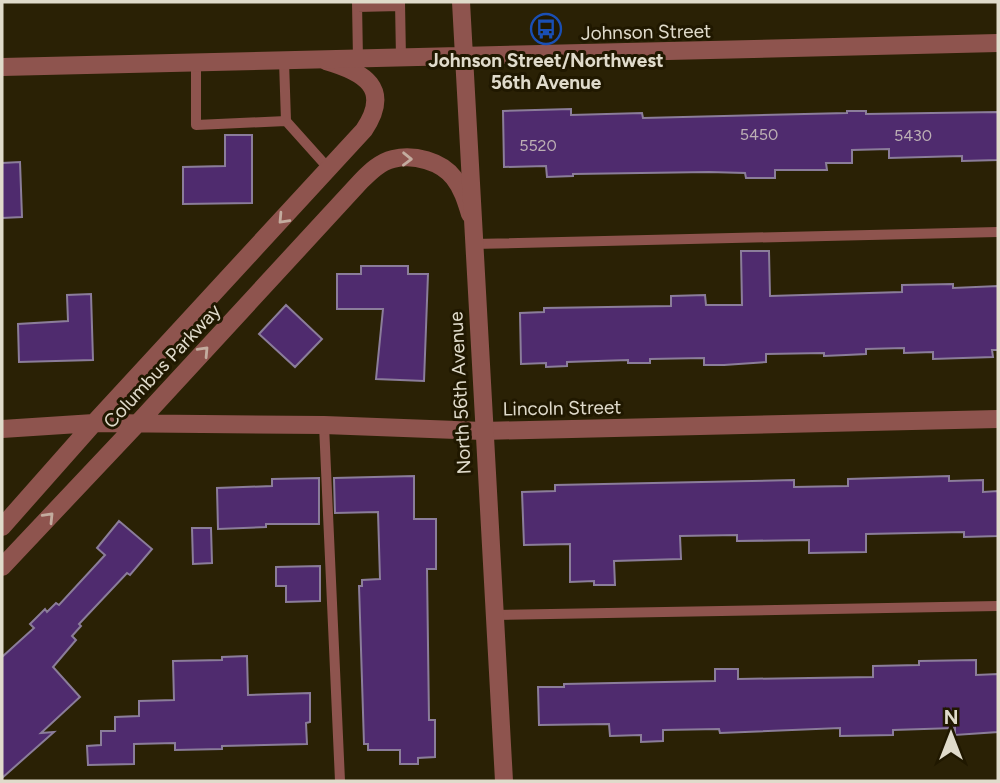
<svg xmlns="http://www.w3.org/2000/svg" width="1000" height="783" font-family="Figtree,sans-serif">
	<style>
		.building { fill: #4f2b6e; stroke: #8b7d9a; stroke-width: 2 }
		.lines { fill: none; stroke-linecap: round; stroke-linejoin: round }
		.service { stroke: #8e544e; stroke-width: 10 }
		.minor { stroke: #8e544e; stroke-width: 18 }
		.tertiary { stroke: #8e544e; stroke-width: 18 }
		.oneway { stroke: #c3ac9f }
		.labels { text-anchor: middle; dominant-baseline: central; stroke-width: 6; stroke-linejoin: round; paint-order: stroke }
		.number-label { font-size: 16px; fill: #bcafb4 }
		.street-label { font-size: 19px; fill: #e0dbcb; stroke: #201800 }
		.poi-label { font-size: 19px; font-weight: bold; fill: #e0dbcb; stroke: #201800 }
	</style>
	<rect width="100%" height="100%" fill="#2a2105"/>
	<!-- building -->
	<path class="building" d="M571,109V115L642,113L643,118L847,113V111H866V114L998,112V160L962,161V156L889,158V149L852,150V163H826L827,170H775V178H746L745,173L709,172L573,174V176L547,177L546,166L504,167L503,111Z
		M225,135H252V203L183,204V167L225,166Z
		M20,162L22,217L2,218V163Z
		M741,251H769L770,296L902,292V285L953,284V288L998,286V350H992L993,357L933,359V352L904,353V348L866,349V354L846,355L824,356V353L766,354V362L724,365H704V358L650,359V363H628V360L567,362V366L546,367V363L521,364L520,313L544,312V308L671,306V296L705,295L706,305H742Z
		M361,266H408V274H428L424,381L376,379L383,309H337V274H361Z
		M91,294L93,360L19,362L18,324L68,321L67,295Z
		M286,305L322,339L295,367L259,334Z
		M414,476V519H436V569H427L429,720H435V757L418,758V764H400V750H368V744H364L359,586H362V580L380,579L378,512L335,513L334,478Z
		M949,476V481L983,480V492L998,491V536L964,537V532L866,534V552L809,553V540L737,541V535L680,536L681,559L614,561L615,585H594V581L570,582V544L524,545L522,492L555,491V485L794,480V487L848,486V479Z
		M319,478V524H266V527L218,529L217,488L272,486V479Z
		M119,521L152,549L130,575L127,573L79,624L81,626L72,636L76,640L53,667L80,697L41,733L54,732L2,778V657L34,628L30,624L45,609L47,612L56,603L59,605L105,555L97,548Z
		M192,528H211L212,563L193,564Z
		M320,566V601L286,602V586H276V567Z
		M247,656L248,695L310,693V722L306,723L307,744L222,746V749L175,750V743L134,744V764L88,765L87,746L101,745V731H115V717L139,716V701L174,700L173,661L222,660V657Z
		M976,660V675L998,674V732L955,735V728L893,730V735L840,736V728L720,733L719,729L663,730V741L641,742V735L610,736L609,724L539,725L538,687H564V684L715,681V669H738V679L873,677V666L919,665V661Z"/>
	<g class="lines">
		<!-- service -->
		<path class="service" d="M357,2L358,60
			M400,2L401,59
			M357,7L400,6
			M284,61L286,121L329,169
			M196,63V125L286,121
			M473,244L998,232
			M324,425L340,781
			M494,615L998,606"/>
		<!-- minor -->
		<path class="minor" d="M2,429L94,423L324,425L483,431L998,419
			M2,527L94,423L364,130C392,88 364,72 326,61
			M2,567L137,424L361,181C370,172 380,162 393,159C414,154 441,161 454,178C462,188 466,201 470,214"/>
		<!-- tertiary -->
		<path class="tertiary" d="M461,2L504,781
			M2,67L998,43"/>
	</g>
	<!-- one-way arrows -->
	<defs><path id="oneway-chevron" d="M-2-3.5L2.5 0L-2 3.5" fill="none" stroke-width="1.6" stroke-linecap="round" stroke-linejoin="round" transform="scale(1.75)"/></defs>
	<g class="oneway">
		<use href="#oneway-chevron" transform="translate(407 159) rotate(1)"/>
		<use href="#oneway-chevron" transform="translate(283 219) rotate(133)"/>
		<use href="#oneway-chevron" transform="translate(204 351) rotate(-47)"/>
		<use href="#oneway-chevron" transform="translate(49 517) rotate(-46)"/>
	</g>
	<!-- icons -->
	<defs>
		<g id="bus-ring" transform="scale(1.575)"><circle r="9.5" fill="#201800" stroke="#1a4fb4" stroke-width="1.5"/><path d="M-5-6H5V4H4V6H2V4H-2V6H-4V4H-5ZM-3.5-4V0h7V-4ZM-3.5 1.2v1.5H-2V1.2ZM2 1.2v1.5H3.5V1.2Z" fill="#1a4fb4"/></g>
	</defs>
	<g fill-rule="evenodd">
		<use href="#bus-ring" x="546" y="29"/>
	</g>
	<g class="labels">
		<!-- number labels -->
		<g class="number-label">
			<text x="759" y="134">5450</text>
			<text x="913" y="135">5430</text>
			<text x="538" y="145">5520</text>
		</g>
		<!-- street labels -->
		<g class="street-label">
			<text transform="translate(646 32) rotate(-1)">Johnson Street</text>
			<text transform="translate(162 366) rotate(-47)">Columbus Parkway</text>
			<text transform="translate(460 393) rotate(-93)">North 56th Avenue</text>
			<text transform="translate(562 408) rotate(-1)">Lincoln Street</text>
		</g>
		<!-- poi labels -->
		<g class="poi-label">
			<text x="546" y="60">Johnson Street/Northwest<tspan x="546" dy="22">56th Avenue</tspan></text>
		</g>
	</g>
	<!-- border -->
	<rect width="1000" height="783" fill="none" stroke="#e0dbcb" stroke-width="7"/>
	<!-- north arrow -->
	<g transform="translate(951 734)" stroke="#201800" stroke-width="5" paint-order="stroke">
	<path d="M0-5L12 26L0 18L-12 26Z" fill="#e0dbcb"/>
	<text y="-10" font-size="19" font-weight="bold" text-anchor="middle" fill="#e0dbcb">N</text>
	</g>
</svg>
